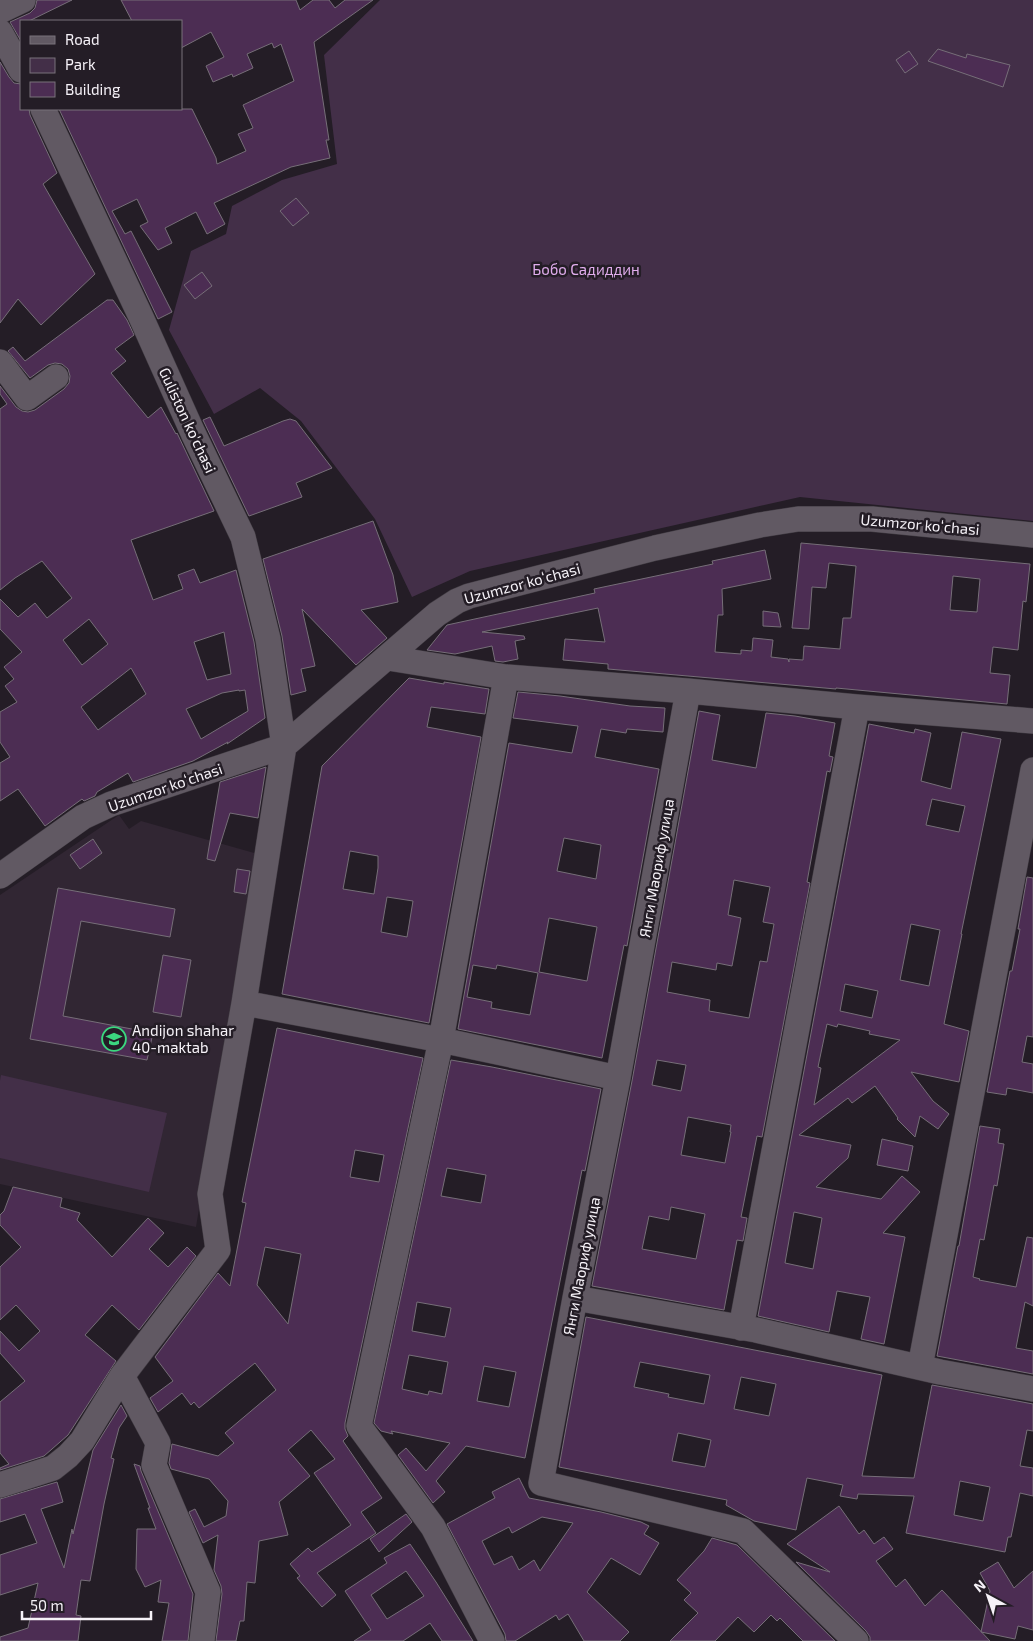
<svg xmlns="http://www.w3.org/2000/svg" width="1033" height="1641" font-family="'Exo 2',sans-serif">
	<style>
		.built { fill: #312633 }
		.green { fill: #432f48 }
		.building { fill: #4c2d53; stroke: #766e78; fill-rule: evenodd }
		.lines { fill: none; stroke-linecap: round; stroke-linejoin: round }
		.minor-casing { stroke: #403b42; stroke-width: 26 }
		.minor { stroke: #615963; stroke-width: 25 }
		.labels { text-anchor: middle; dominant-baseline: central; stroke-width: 5; stroke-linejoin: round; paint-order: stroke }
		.park-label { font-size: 15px; fill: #e1aded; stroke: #241d26 }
		.street-label { font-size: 15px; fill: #f6f2f8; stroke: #241d26 }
		.poi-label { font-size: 15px; fill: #f6f2f8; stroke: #241d26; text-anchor: start }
	</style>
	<rect width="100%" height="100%" fill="#241d26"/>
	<!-- built -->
	<path class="built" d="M119,815L129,829L141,821L258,854L196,1227L0,1184V895Z"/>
	<!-- green -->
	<path class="green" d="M380,0H1033V521L800,497L470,571L412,597L375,519L301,421L260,388L214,414L169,330L191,251L226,234L232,206L282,180L337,164L324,55Z
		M1,1075L167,1113L149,1192L0,1158V1081Z"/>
	<!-- building -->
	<path class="building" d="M37,0H72L29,21H21V41L10,22L30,13L35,8Z
		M121,0H296L300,10L313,0H329L335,8L345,0H373L314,42L329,140H326L330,158L291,167L214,203L225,224L207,234L196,212L165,228L172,243L158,250L140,226L148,222L137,199L112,211L125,234L131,231L172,312L158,319L59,109H192L216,158L217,164L246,151L238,134L253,128L243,105L294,81L281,44L274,48L272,43L247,54L253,68L233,77L232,74L213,82L206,66L224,57L211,32L181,48V21H132Z
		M938,49L966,58L967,54L1010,65L1003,87L928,61Z
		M909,51L918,64L905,73L896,60Z
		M0,62L9,77L14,83L21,84V109H29L30,115L57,173L43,184L95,274L41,325L18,299L0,323Z
		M296,198L309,213L293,226L280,211Z
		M202,272L212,286L195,299L184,285Z
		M107,300H113L127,320L134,335L115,349L126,361L111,373L148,418L161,407L176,434L177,433L214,511L131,540L153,600L183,589L178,575L194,569L200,583L236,570L254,642L265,718L227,744L228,742L193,761L133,782L128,773L97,792L95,796L84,801L82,799L45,826L18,789L0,801V763L10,757L0,742V712L17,702L5,686L14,679L4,667L22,652L0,629V599L18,617L35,603L47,618L72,598L42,561L15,578L0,590V409L7,404L0,394V386L16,407L22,411L28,412L35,410L64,389L69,383L70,376L68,369L62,364L55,363L48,365L30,378L8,351L13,347L25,361ZM89,619L108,644L82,665L63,640ZM224,632L231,674L207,680L194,642ZM131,668L146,694L98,730L81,707ZM239,690V691L245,690L248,711L201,739L186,709L222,693Z
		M210,417L224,446L283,421L290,419L296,421L332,468L296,483L302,497L249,516L203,420Z
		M373,521L393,575L398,602L361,610L387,638L356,665L302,609L315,666L301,669L306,691L291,695L282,636L263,559Z
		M801,543L1030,564L1026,602L1023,601L1018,650L993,647L990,673L1010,675L1007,704L836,688V689L608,669V664L563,660L565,639L605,642L598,608L482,632L524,636L525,639L515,641L518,659L503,662L495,661L492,646L455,654L427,650L447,625L595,593L594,589L713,564L712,561L765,550L771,579L722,589L723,615H718L715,652L741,654V650L752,651L753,638L773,640L771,657L788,659L789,662V659L803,660L804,646L840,649L843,618H851L856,566L829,563L826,588L812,587L809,629L792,628ZM953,576L980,579L977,612L950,610Z
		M763,611L778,613L781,627L763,626Z
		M409,678L444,684V682L489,689L485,714L431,707L427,727L481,737L429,1023L282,994L322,766ZM350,851L378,856V868L374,894L343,889ZM387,897L413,901L407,937L381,932Z
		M518,692L560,696L630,706L665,708L663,732L627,729L626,733L601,729L595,757L659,769L627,946L624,945L602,1058L458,1029L509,743L572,753L578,726L513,718ZM564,838L601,845L596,879L557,871ZM549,918L597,927L587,981L539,972ZM473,965L496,969L497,965L538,973L530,1015L491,1008L492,1002L467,997Z
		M699,711L720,715L712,760L756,768L766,713L795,716L835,723L829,756L833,757L830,772L827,771L807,882L810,883L762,1137L757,1136L741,1217L747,1218L743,1241L737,1240L724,1310L592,1286L632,1081ZM734,880L770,887L763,922L774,924L767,962L760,961L749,1018L709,1011L710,1000L667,992L672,962L716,970L717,963L732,966L741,918L728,915ZM657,1060L686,1065L681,1091L652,1085ZM688,1117L731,1125L730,1132H731L725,1163L681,1155ZM671,1207L705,1214L696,1259L642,1249L649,1216L669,1220Z
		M869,724L914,733L915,729L931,733L921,781L951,789L962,732L1001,739L961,934H962L944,1024L969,1031L959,1082L911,1072L933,1101L949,1114L938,1129L920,1116L915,1137L897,1119L898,1118L875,1086L852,1103L848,1098L799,1135L851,1145L848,1158L816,1187L881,1199L902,1176L920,1192L883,1233L905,1237L884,1344L861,1339L870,1297L837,1291L829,1332L758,1316ZM932,799L965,806L959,832L926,825ZM911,924L940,930L929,986L900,980ZM845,984L878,991L872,1018L840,1011ZM827,1024L837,1027L838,1024L870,1031L869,1034L900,1040L814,1105L821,1068L818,1067ZM794,1212L822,1218L813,1269L785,1263Z
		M266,767L258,818L230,813L215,861L207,859L220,782Z
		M93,839L102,853L80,869L70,855Z
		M237,869L250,871L246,894L234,892Z
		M1027,877L1033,878V1037L1027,1036L1022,1062L1033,1064V1093L1007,1088L1006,1095L987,1092L988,1087L1010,971H1012L1020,929H1018Z
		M58,888L175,909L170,937L81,921L63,1016L153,1033L147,1060L30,1039Z
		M163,955L191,960L181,1017L153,1012Z
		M277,1028L423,1058L345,1423V1429L348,1436L343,1441L382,1498L361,1512L376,1533L317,1573L336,1595L322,1607L297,1578L300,1576L290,1564L308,1548L312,1552L351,1525L314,1473L335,1459L311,1430L288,1450L310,1476L279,1502L288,1535L259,1541L255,1583L247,1582L244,1621H240L236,1641H216L222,1594L221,1586L214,1570L218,1535L203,1543L189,1512L195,1509L204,1527L226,1516L228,1501L209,1479L171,1469L169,1463L172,1444L218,1456L234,1443L225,1433L276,1390L255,1363L199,1408L194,1402L191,1405L182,1393L158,1412L150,1398L173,1381L155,1357L218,1273L230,1286L246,1203L242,1202ZM355,1150L384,1155L379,1182L350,1177ZM265,1247L301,1254L288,1324L257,1285Z
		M451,1060L492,1067L601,1089L585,1171L582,1170L525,1458L466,1446L436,1481L445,1492L433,1503L398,1455L406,1448L426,1471L450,1443L391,1431L393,1434L381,1431L374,1423ZM447,1168L486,1175L481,1203L441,1196ZM417,1302L451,1308L445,1337L412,1331ZM409,1355L448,1362L442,1394L429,1391L428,1395L402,1389ZM484,1366L516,1372L509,1407L477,1401Z
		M980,1126L1000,1129L998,1143L1004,1144L997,1186L994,1185L984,1240L980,1239L973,1277L980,1279L979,1280L1016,1287L1027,1237L1033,1238V1306L1025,1302L1016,1348L1033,1351V1374L937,1356L958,1246H959Z
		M882,1139L913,1146L908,1171L877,1165Z
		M13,1187L62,1198L60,1207L80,1213L77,1220L112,1257L148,1218L164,1233L149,1249L168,1267L187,1247L196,1256L139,1330L112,1305L85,1335L116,1361L68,1435L44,1456L0,1470V1468L9,1464L0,1453V1402L25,1381L0,1353V1331L19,1351L40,1331L16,1305L0,1320V1267L21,1247L0,1225V1215L4,1211Z
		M586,1317L882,1375L862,1476L914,1478L932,1385L1033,1404V1431L1027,1430L1020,1466L1033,1468V1496L1020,1493L1011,1537H1008L1005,1552L906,1533L914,1496L858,1494L857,1499L840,1496L843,1485L807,1478L796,1530L754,1521L726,1505L727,1500L559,1467ZM640,1362L710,1375L704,1404L668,1397L669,1394L634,1387ZM741,1377L776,1384L769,1416L734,1409ZM678,1433L711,1440L705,1467L672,1461ZM960,1481L990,1487L983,1521L954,1515Z
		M121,1405L127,1416L119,1428L111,1458L114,1459L104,1504L90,1581L81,1580L76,1615L81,1616L78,1641H0V1637L28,1628L38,1583L0,1595V1555L37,1543L25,1514L0,1522V1499L57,1482L63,1502L41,1509L64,1568L72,1529L73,1534L93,1450Z
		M134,1464L140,1466L141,1471L193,1594L188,1641H162L169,1603L158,1602L161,1580L145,1587L136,1569L137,1529H156L148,1508H150Z
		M519,1478L529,1498L601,1512L641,1522L649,1526L644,1534L659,1543L640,1575L611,1558L587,1592L629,1632L620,1641H584L568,1614L559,1620L556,1615L515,1641H506L505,1634L447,1524L495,1498L492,1492ZM542,1517L573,1523L540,1571L534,1560L519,1570L512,1556L494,1565L482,1541L509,1527L512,1533Z
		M839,1506L859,1534L864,1530L874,1544L884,1537L893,1549L876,1561L896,1587L905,1579L925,1606L942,1590L990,1641H870V1637L866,1631L796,1562L830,1572L787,1544Z
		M406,1514L412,1522L379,1552L370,1539Z
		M712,1538L737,1545L835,1641H803L780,1618L777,1621L771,1615L754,1632L738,1617L715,1641H670L698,1613L684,1600L691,1593L677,1580L704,1551Z
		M410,1544L436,1582L473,1641H442L430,1623L403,1641H354L371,1630L345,1591L387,1563L384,1558ZM406,1571L424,1596L387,1619L371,1595Z
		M998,1562L1014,1588L1033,1571V1630L1018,1626L1015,1639L981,1632L990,1591L980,1573Z"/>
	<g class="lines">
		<!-- minor casing -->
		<g class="minor-casing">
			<path id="minor" d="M0,11L23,0
				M0,32L21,70
				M0,362L27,398L56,377
				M388,658L506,677L688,691L857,707L1033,721
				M688,691L618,1078L575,1298L541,1483L743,1531L856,1641
				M0,876L83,817L111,804L284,746L437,614L457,601L469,596L655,548L760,525L798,519H872L1033,535
				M244,1003L441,1040L618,1078
				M575,1298L756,1330L940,1372L1033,1389
				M741,1328L857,707
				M920,1367L1033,770
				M122,1376L158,1443L154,1465L208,1592L202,1641
				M0,1485L53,1468L68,1456L82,1441L122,1376L218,1250L210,1194L244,1003L284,746L268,639L243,537L193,433L141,317L43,109
				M492,1641L433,1527L359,1426L441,1040L506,677"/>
		</g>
		<!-- minor -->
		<use href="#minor" class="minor"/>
	</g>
	<!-- icons -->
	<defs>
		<g id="school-ring" transform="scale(1.25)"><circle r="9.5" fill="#241d26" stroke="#3bd77f" stroke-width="1.5"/><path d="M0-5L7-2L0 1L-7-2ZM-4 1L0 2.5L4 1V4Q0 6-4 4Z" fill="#3bd77f"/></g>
	</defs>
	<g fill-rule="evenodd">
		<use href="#school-ring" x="114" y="1039"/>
	</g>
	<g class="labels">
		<!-- park labels -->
		<g class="park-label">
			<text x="586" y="269">Бобо Садиддин</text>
		</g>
		<!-- street labels -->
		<g class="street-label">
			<text transform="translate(188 420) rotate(65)">Guliston ko'chasi</text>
			<text transform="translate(920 524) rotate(5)">Uzumzor koʻchasi</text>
			<text transform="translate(522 583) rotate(-15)">Uzumzor koʻchasi</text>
			<text transform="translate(165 787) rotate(-19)">Uzumzor koʻchasi</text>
			<text transform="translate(656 868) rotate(-80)">Янги Маориф улица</text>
			<text transform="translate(581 1266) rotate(-79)">Янги Маориф улица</text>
		</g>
		<!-- poi labels -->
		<g class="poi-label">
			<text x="132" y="1030">Andijon shahar<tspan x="132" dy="17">40-maktab</tspan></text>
		</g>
	</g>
	<!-- legend -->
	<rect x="20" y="20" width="162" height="90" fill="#241d26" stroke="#78727a"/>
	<rect x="30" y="36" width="25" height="8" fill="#615963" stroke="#78727a"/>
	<text x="65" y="45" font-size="15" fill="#f6f2f8">Road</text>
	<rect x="30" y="58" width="25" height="15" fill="#432f48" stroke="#78727a"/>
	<text x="65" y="70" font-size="15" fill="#f6f2f8">Park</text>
	<rect x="30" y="82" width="25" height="15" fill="#4c2d53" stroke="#78727a"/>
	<text x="65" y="95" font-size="15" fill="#f6f2f8">Building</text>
	<!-- north arrow -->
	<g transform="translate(988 1596) rotate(320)" stroke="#241d26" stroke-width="4" paint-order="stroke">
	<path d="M0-4L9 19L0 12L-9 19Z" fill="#f6f2f8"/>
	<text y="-8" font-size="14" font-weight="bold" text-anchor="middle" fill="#f6f2f8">N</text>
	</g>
	<!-- scale -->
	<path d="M22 1611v8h129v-8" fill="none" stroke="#f6f2f8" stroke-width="2.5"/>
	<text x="30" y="1611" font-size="15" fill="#f6f2f8" stroke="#241d26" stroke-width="4" paint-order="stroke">50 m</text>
</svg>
